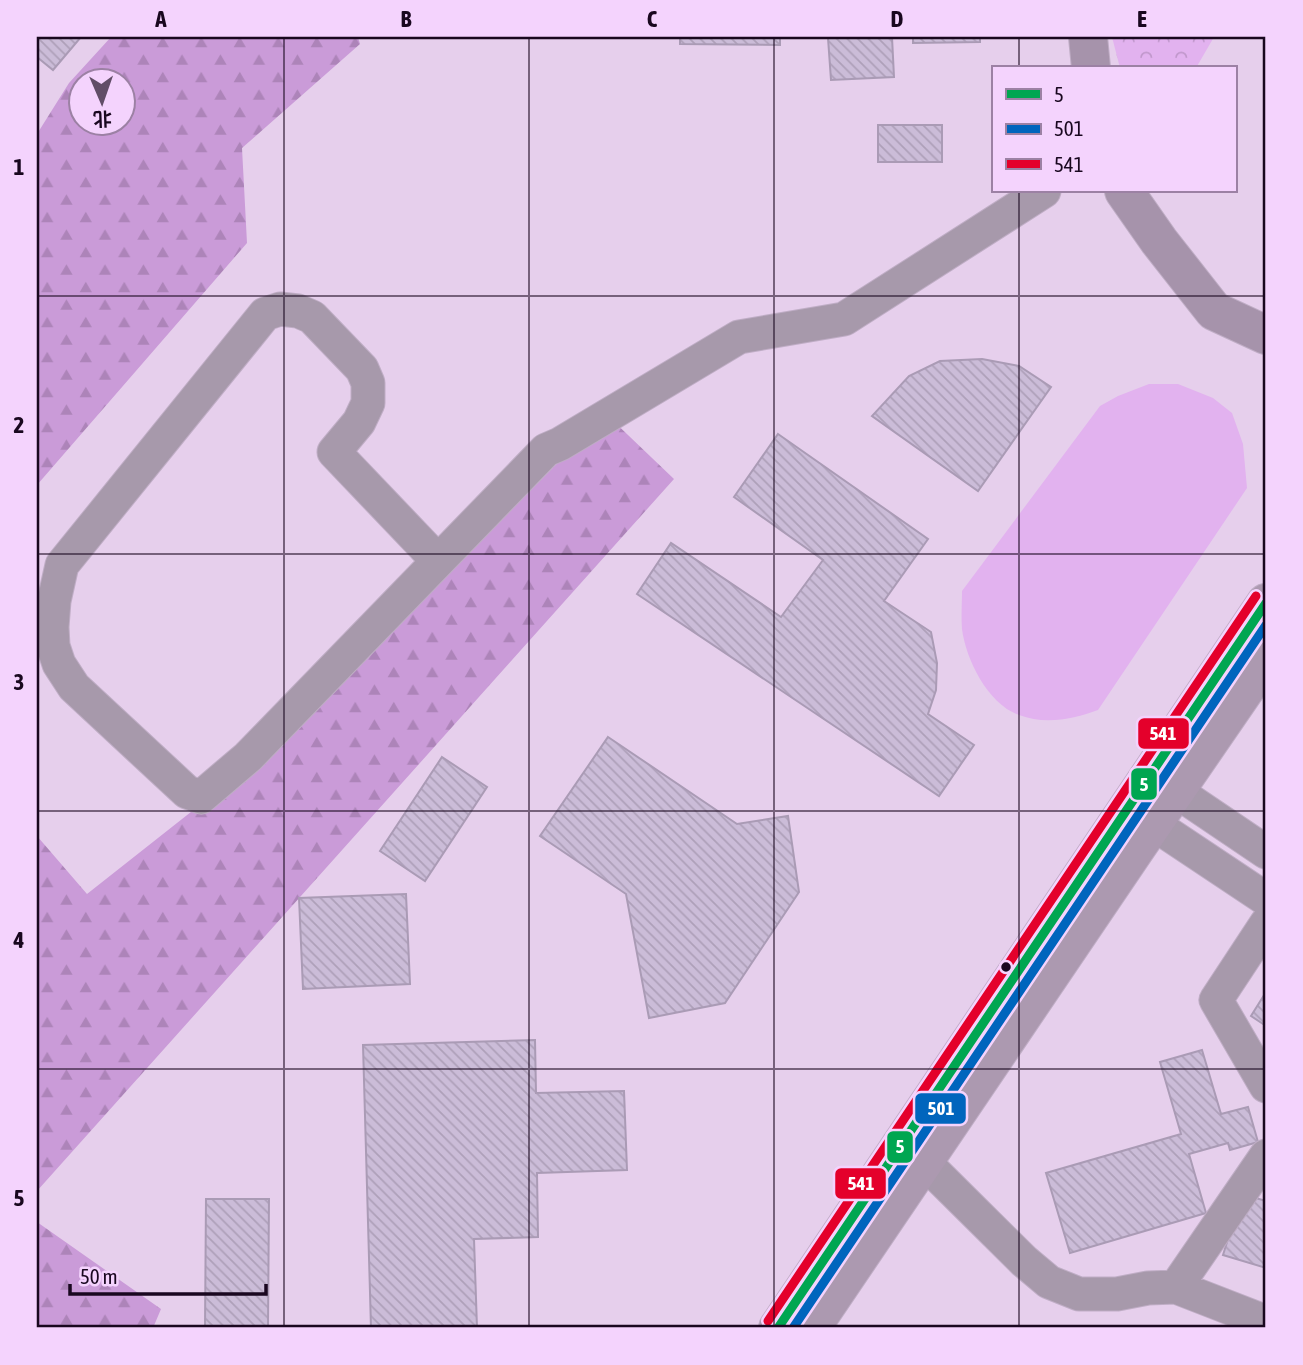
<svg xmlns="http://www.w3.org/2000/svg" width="1303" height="1365" font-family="'Asap Condensed','Noto Sans SC',sans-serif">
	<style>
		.forest { fill: url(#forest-firs); fill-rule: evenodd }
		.park { fill: url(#park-crowns) }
		.pitch { fill: #e2b2ef }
		.building { fill: url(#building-back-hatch); stroke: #aa9bb5; stroke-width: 2 }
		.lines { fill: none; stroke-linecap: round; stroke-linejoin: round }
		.minor-casing { stroke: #bfadc5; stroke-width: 35 }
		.major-casing { stroke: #bfadc5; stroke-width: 40 }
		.highway-casing { stroke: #bfadc5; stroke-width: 40 }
		.minor { stroke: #a799ab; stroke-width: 33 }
		.major { stroke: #ac99b0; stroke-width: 38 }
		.highway { stroke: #a693ab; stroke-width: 38 }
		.bus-1-casing { stroke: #f4d3fd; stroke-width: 14 }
		.bus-2-casing { stroke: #f4d3fd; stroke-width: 14 }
		.bus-3-casing { stroke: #f4d3fd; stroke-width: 14 }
		.bus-1 { stroke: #00a651; stroke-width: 9 }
		.bus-2 { stroke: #0065bd; stroke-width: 9 }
		.bus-3 { stroke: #e4002b; stroke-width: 9 }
		.grid { fill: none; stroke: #19071f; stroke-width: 2; stroke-opacity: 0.55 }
		.bus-dot { fill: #19071f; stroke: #f4d3fd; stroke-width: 2.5 }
		.line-badge { stroke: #f4d3fd; stroke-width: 2.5 }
		.badge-label { font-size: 19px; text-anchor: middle; font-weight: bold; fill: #fff }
		.neatline { fill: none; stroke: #19071f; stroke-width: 2.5 }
		.grid-label { font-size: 23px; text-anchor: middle; font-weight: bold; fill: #19071f }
	</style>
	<defs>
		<pattern id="forest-firs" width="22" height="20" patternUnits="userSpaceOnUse" patternTransform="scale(1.75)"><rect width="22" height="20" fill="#ca9bd8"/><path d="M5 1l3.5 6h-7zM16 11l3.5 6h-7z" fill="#ad84b9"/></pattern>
		<pattern id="park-crowns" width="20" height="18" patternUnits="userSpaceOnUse" patternTransform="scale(1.75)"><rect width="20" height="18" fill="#e2b2ef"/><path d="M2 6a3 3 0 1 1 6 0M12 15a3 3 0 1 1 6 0" fill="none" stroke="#c198cc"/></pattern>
		<pattern id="building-back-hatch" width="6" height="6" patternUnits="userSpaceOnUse" patternTransform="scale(1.75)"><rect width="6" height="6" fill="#cbbcd8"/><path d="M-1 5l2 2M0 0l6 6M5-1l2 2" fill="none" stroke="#aea0b9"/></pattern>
	</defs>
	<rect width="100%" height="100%" fill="#e6cfec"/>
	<!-- forest -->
	<path class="forest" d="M111,37H358L360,44L242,148L247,243L37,485V134L69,83ZM80,80H122V122H80Z
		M606,414L674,479L37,1191V836L87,894L286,737Z
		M37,1222L161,1309L153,1328H37Z"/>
	<!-- park -->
	<path class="park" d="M1112,37H1214L1196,68H1120Z"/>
	<!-- pitch -->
	<path class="pitch" d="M1149,384H1178L1213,398L1232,413L1243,444L1247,488L1098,710C1074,719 1045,725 1019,715C988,704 966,660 962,629C961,617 962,603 962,591L1100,406L1118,396Z"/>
	<!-- building -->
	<path class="building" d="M37,37H81L53,70L37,57Z
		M680,37H780V45L680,44Z
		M892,37L894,77L831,80L828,38Z
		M913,37H980V42L913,43Z
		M878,125H942V162H878Z
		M982,359L1019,366L1051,387L978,491L872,416L909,376L940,361Z
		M778,434L928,539L884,601L931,632L937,663L936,690L928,714L974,745L939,796L637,594L671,543L781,617L823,560L734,497Z
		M608,737L737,824L788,816L799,892L725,1003L649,1018L626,894L540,836Z
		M442,757L487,787L425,881L380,851Z
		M406,894L410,984L303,989L299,898Z
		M1266,992V1026L1251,1016Z
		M535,1040L536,1093L624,1091L627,1170L537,1173L538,1237L474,1239L477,1328H371L363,1045Z
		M1202,1050L1221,1114L1248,1107L1258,1142L1230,1150L1228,1143L1189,1154L1206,1213L1070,1253L1046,1173L1181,1134L1160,1062Z
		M1242,1194L1266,1201V1268L1223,1255Z
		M206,1199H269L268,1328H205Z"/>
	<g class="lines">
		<!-- minor casing -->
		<g class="minor-casing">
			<path id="minor" d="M438,561L334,452L359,422L368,403V383L362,369L312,317L298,311L280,309L265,314L62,565L54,601L52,627L53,646L59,664L74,687L187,792L201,797L248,757L546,450L560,444L739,337L844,319L1044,191
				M1155,777L1266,852
				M1131,809L1266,899
				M1266,924L1216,1000L1266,1086
				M905,1143L1024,1261L1049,1282L1079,1294H1117L1148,1288L1176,1287L1266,1322
				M1176,1287L1266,1156"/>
		</g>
		<!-- major casing -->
		<g class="major-casing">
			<path id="major" d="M778,1328L1266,603
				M811,1328L1136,848L1266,659"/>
		</g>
		<!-- highway casing -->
		<g class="highway-casing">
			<path id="highway" d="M1088,37L1091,68
				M1124,191L1159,241L1214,311L1266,335"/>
		</g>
		<!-- minor -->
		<use href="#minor" class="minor"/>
		<!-- major -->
		<use href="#major" class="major"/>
		<!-- highway -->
		<use href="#highway" class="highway"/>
		<!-- bus-1 casing -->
		<g class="bus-1-casing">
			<path id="bus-1" d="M778,1328L1266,603"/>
		</g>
		<!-- bus-2 casing -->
		<g class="bus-2-casing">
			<path id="bus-2" d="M793,1328L1266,625"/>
		</g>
		<!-- bus-3 casing -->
		<g class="bus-3-casing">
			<path id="bus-3" d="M768,1321L1256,596"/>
		</g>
		<!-- bus-1 -->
		<use href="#bus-1" class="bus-1"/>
		<!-- bus-2 -->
		<use href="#bus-2" class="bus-2"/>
		<!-- bus-3 -->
		<use href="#bus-3" class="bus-3"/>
	</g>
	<!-- grid -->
	<path class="grid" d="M284,37V1328M529,37V1328M774,37V1328M1019,37V68M1019,191V1328M37,296H1266M37,554H1266M37,811H1266M37,1069H1266"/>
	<!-- markers -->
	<circle class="bus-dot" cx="1006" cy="967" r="6"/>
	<g class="line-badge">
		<rect x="1137" y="717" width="53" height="33" rx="7" fill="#e4002b"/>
		<rect x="1130" y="767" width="28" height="34" rx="7" fill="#00a651"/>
		<rect x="914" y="1092" width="53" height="33" rx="7" fill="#0065bd"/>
		<rect x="886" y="1130" width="28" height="34" rx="7" fill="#00a651"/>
		<rect x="834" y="1167" width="53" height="33" rx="7" fill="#e4002b"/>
	</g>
	<g class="badge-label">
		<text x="1163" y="740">541</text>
		<text x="1144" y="791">5</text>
		<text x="941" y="1115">501</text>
		<text x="900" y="1153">5</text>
		<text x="861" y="1190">541</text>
	</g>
	<!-- border -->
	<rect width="1303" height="1365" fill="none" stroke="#f4d3fd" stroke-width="77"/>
	<!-- legend -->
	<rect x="992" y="66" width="245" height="126" fill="#f4d3fd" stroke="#9c81a4" stroke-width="2"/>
	<rect x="1006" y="89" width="35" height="10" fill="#00a651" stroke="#9c81a4" stroke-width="2"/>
	<text x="1054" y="102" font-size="21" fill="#19071f">5</text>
	<rect x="1006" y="124" width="35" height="10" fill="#0065bd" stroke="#9c81a4" stroke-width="2"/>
	<text x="1054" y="136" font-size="21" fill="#19071f">501</text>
	<rect x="1006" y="159" width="35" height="10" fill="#e4002b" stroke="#9c81a4" stroke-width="2"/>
	<text x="1054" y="172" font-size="21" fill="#19071f">541</text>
	<!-- north arrow -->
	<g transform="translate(102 102) rotate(178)"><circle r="33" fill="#f4d3fd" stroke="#9c81a4" stroke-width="2"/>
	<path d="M0-5L12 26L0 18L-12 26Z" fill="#614d67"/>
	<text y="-10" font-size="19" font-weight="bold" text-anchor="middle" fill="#19071f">北</text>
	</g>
	<!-- scale -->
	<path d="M70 1284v10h196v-10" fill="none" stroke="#19071f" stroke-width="3.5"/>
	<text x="80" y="1284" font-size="21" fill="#19071f" stroke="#f4d3fd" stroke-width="5" paint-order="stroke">50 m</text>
	<rect x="38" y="38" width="1226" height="1288" class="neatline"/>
	<g class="grid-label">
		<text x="161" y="27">A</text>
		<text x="406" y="27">B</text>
		<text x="652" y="27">C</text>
		<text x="897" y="27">D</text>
		<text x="1142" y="27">E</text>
		<text x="19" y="175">1</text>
		<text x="19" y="433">2</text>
		<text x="19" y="690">3</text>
		<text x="19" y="948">4</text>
		<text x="19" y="1206">5</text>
	</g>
</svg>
